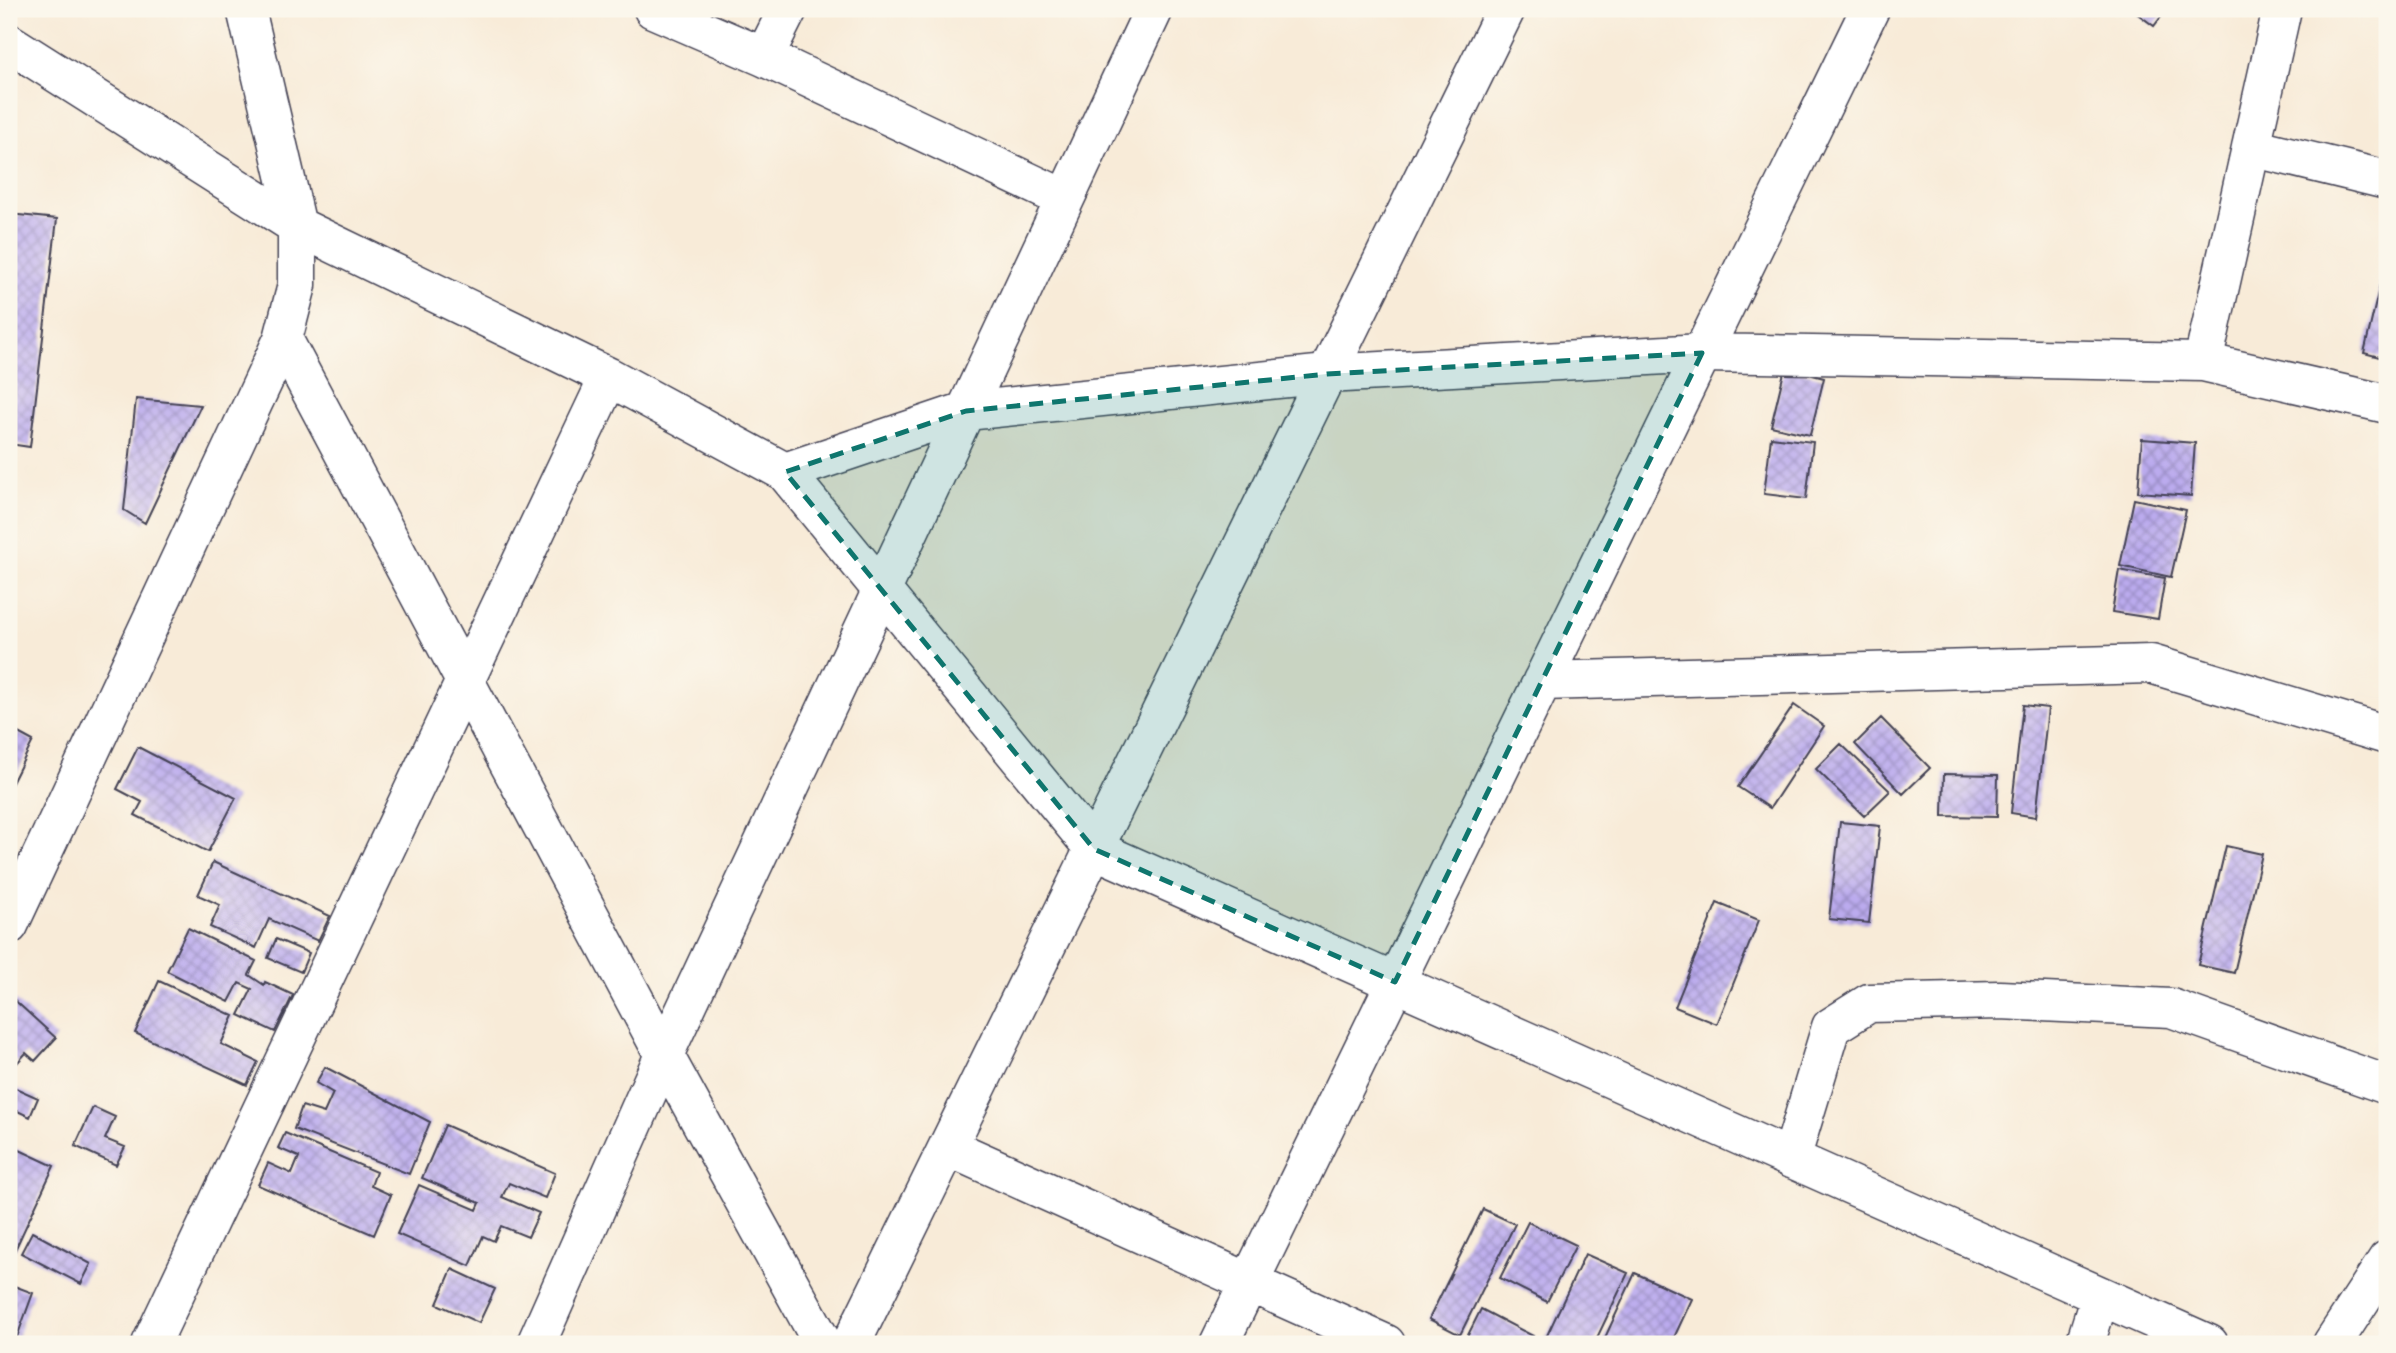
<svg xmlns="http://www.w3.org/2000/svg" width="2396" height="1353" font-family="'Playpen Sans',sans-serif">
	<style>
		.building { fill: url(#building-cross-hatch) }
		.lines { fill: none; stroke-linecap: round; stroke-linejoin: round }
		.minor-casing { stroke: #424053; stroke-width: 41 }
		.minor { stroke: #fff; stroke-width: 38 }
		.marked { fill: #0f766e; fill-opacity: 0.2; stroke: #0f766e; stroke-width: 5; stroke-dasharray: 14 9; stroke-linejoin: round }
	</style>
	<defs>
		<pattern id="building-cross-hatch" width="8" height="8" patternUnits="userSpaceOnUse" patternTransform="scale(1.75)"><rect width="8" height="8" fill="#bbabee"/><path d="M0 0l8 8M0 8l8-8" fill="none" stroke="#988bc2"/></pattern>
	</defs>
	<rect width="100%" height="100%" fill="#fbf7ec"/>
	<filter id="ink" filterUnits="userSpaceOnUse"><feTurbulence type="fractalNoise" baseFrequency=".0143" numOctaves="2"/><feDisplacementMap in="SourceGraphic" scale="14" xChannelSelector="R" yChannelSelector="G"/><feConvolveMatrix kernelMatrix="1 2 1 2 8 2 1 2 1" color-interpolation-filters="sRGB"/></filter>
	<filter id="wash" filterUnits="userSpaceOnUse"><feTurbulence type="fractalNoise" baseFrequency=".00686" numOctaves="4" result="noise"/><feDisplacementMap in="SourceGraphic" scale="28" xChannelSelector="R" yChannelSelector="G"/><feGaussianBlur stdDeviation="1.57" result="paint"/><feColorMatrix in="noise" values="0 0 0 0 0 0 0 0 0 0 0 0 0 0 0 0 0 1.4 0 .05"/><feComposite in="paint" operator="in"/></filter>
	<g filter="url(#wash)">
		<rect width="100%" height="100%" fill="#f8ebd8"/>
		<g id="blocks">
			<!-- building -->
			<path class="building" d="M2131,9H2167L2154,26Z
				M9,214L57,219L30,447L9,444Z
				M2381,280L2387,281V359L2364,353Z
				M1785,368L1824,378L1810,435L1771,426Z
				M136,399L201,405L145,523L124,510Z
				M1771,437L1813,442L1806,499L1764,494Z
				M2142,439L2195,443L2191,496L2138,492Z
				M2134,499L2186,510L2171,577L2120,566Z
				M2119,570L2165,578L2158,619L2112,612Z
				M1794,705L1824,726L1770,808L1738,787Z
				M2023,705L2048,708L2036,817L2011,813Z
				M1881,718L1930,768L1903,794L1855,744Z
				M9,728L33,741L9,789Z
				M1841,744L1890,791L1864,816L1816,769Z
				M138,747L236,798L208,852L135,815L142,802L117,789Z
				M1944,774L1998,775L1997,817L1943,816Z
				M1840,822L1880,826L1869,923L1829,919Z
				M2226,846L2262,854L2234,973L2198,965Z
				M213,862L330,916L318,941L269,919L256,948L210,927L220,905L198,895Z
				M1717,903L1759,920L1717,1024L1675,1007Z
				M188,928L256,961L249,975L264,985L265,982L293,995L275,1032L239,1015L252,989L239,983L229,1002L167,971Z
				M276,939L309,953L301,972L268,958Z
				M159,981L234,1016L221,1044L258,1062L247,1085L135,1033Z
				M9,995L56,1038L35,1061L26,1053L17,1063L9,1055Z
				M325,1067L430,1122L409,1174L294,1129L302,1106L324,1113L333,1093L316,1083Z
				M9,1085L38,1098L30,1117L9,1107Z
				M93,1107L115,1117L105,1139L125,1147L116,1165L75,1146Z
				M445,1125L555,1173L545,1198L509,1183L502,1197L539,1213L528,1237L501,1226L494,1241L483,1236L470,1266L397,1234L419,1185L477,1210L480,1203L422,1178Z
				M285,1133L376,1172L371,1186L391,1195L374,1235L258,1185L268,1163L292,1174L299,1157L278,1148Z
				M9,1145L54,1166L15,1250L9,1247Z
				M1483,1209L1515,1224L1460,1335L1429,1319Z
				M1528,1222L1576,1245L1547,1302L1500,1278Z
				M32,1232L91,1264L81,1284L21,1253Z
				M1585,1254L1628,1273L1594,1344H1543Z
				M452,1269L495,1289L479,1323L437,1304Z
				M1635,1273L1692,1299L1671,1344H1602Z
				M9,1284L33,1293L17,1337L9,1334Z
				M1481,1309L1533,1336L1529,1344H1477L1466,1339Z"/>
		</g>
	</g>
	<g filter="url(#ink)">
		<use href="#blocks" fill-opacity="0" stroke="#424053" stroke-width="2"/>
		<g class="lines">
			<!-- minor casing -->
			<g class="minor-casing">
				<path id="minor" d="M653,9L764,57L1065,199
					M9,43L297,226L609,377L785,472L1094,849L2209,1344
					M764,57L788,9
					M2251,147L2387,180
					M283,339L664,1055L823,1344
					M2203,362L2282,9
					M785,472L966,411L1327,374L1702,353L2203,362L2387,404
					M1542,681L2151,664L2387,735
					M9,925L283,339L297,285V226L246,9
					M948,1147L1386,1344
					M1791,1159L1831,1027L1869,1003L2000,1000L2171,1008L2387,1085
					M151,1344L609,377
					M536,1344L664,1055L1154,9
					M851,1344L1506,9
					M1219,1344L1870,9
					M2085,1344L2100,1296
					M2332,1344L2387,1260"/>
			</g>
			<!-- minor -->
			<use href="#minor" class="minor"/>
		</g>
	</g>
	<!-- marked area -->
	<path class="marked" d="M1702,353L1395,982L1094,849L785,472L966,411L1327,374Z"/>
	<!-- margin -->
	<rect width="2396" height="1353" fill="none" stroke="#fbf7ec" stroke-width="35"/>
</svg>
